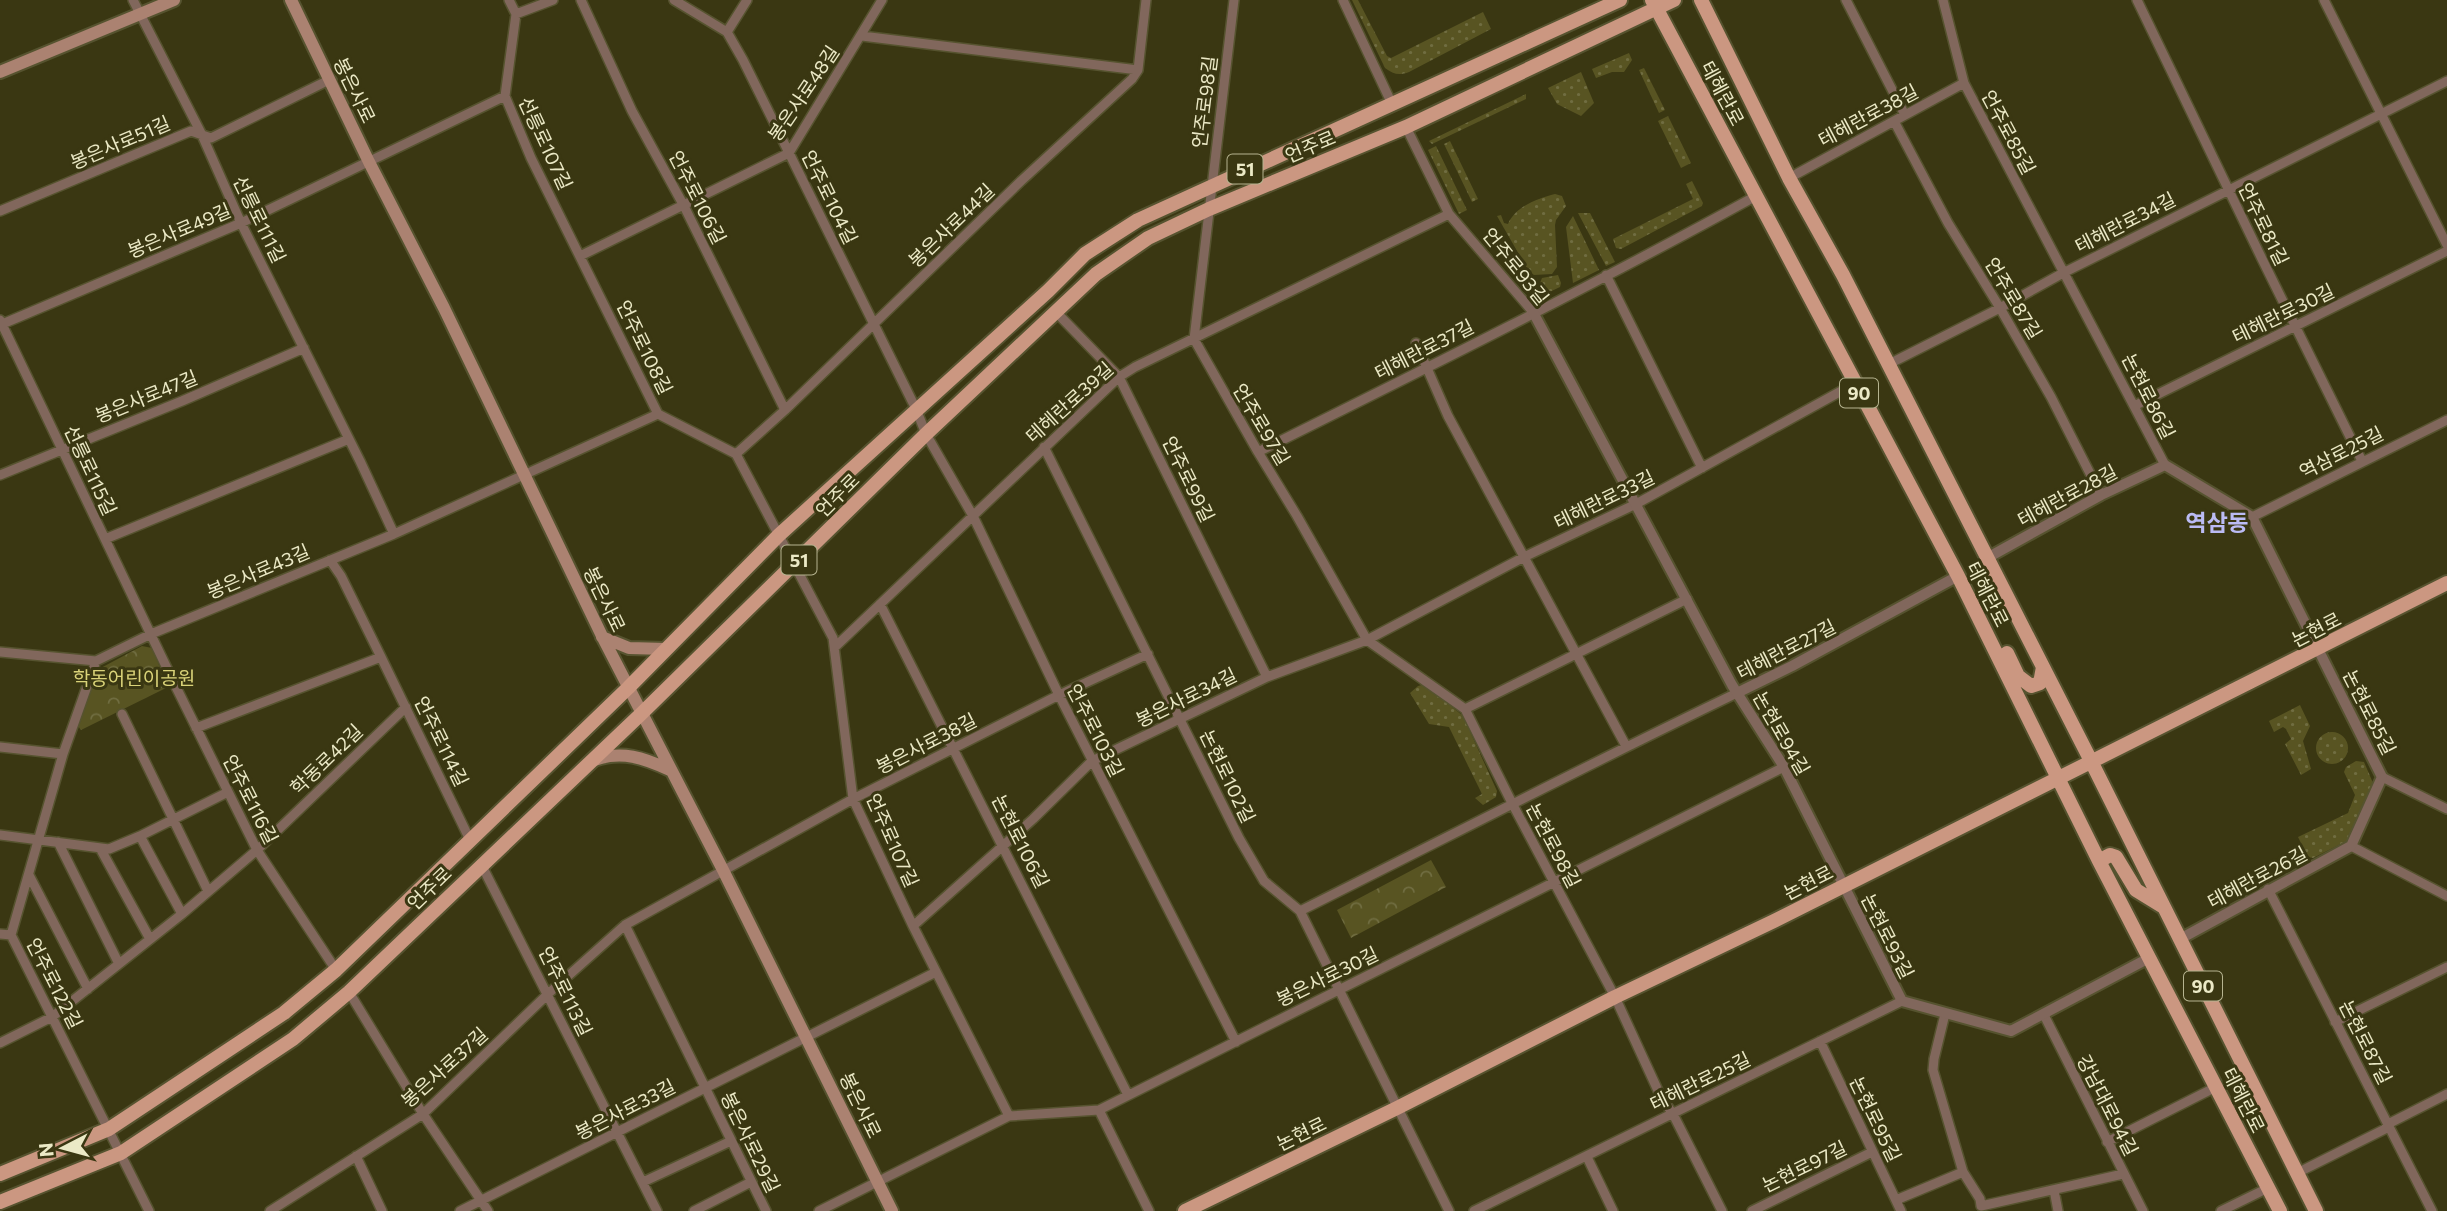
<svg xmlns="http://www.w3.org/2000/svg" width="2447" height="1211" font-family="Commissioner,'Noto Sans KR',sans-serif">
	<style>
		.grass { fill: url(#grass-dots) }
		.forest { fill: url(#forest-crowns) }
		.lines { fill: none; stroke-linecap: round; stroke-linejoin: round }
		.minor-casing { stroke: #56532f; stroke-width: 12 }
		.tertiary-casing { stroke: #56532f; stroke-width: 14 }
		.secondary-casing { stroke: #56532f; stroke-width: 16 }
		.primary-casing { stroke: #56532f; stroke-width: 18 }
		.minor { stroke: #81675c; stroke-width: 9 }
		.tertiary { stroke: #81675c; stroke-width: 10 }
		.secondary { stroke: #ab8271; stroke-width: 12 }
		.primary { stroke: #cb9781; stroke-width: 14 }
		.labels { text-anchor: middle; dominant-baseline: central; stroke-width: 6; stroke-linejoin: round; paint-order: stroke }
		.shield { fill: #3a3712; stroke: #b6b490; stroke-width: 2 }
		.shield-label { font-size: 18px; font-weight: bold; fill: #ebe9c6 }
		.street-label { font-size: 19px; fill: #ebe9c6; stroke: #3a3712 }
		.park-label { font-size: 19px; fill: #dad379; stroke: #3a3712 }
		.quarter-label { font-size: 23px; font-weight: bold; fill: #bbbbf4; stroke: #3a3712 }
	</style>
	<defs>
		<pattern id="grass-dots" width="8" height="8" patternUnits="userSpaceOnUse" patternTransform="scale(1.75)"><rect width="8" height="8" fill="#585422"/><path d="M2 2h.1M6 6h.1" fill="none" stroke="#706d41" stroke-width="1.8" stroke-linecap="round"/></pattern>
		<pattern id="forest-crowns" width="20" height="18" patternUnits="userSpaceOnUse" patternTransform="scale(1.75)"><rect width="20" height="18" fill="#585422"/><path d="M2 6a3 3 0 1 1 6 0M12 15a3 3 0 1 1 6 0" fill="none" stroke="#706d41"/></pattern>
	</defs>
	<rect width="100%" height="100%" fill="#3a3712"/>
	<!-- grass -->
	<path class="grass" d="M1352,0H1358L1387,56L1391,58L1483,12L1491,29L1409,72C1399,76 1393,74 1385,68Z
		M1629,53L1632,60L1624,72H1612L1596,78L1592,69Z
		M1644,68L1665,110L1659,113L1639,70Z
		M1581,72L1594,103L1581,116L1557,104L1548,88Z
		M1526,94V99L1432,144L1429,141Z
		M1668,116L1691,163L1681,168L1658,121Z
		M1450,141L1478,199L1472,202L1444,144Z
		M1436,146L1467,210L1459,214L1428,150Z
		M1692,181L1703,203L1702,206L1621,249L1616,248L1613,239L1693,199L1686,184Z
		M1555,194L1562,196L1566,206L1556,220L1555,225L1557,267L1552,274L1534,275L1528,270L1497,216L1501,215L1504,223L1508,224C1516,206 1537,199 1555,194Z
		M1578,213H1590L1615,262L1606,266Z
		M1573,216L1599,270L1573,283L1566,227Z
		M1503,238L1506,239L1526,272L1529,276L1538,279L1532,292L1494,243Z
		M1558,275L1561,283L1560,287L1539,297L1535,296L1542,278Z
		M1425,684L1463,716L1497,791L1496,797L1483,805L1475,798L1482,794L1449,727L1429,724L1410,693L1418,686Z
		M2300,705L2310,726L2303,741L2311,769L2301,775L2285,744L2291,739L2286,729L2283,727L2274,732L2269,721Z
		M2316 748a16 16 0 1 1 32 0a16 16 0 1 1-32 0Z
		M2356,761L2364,762L2373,783L2347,841L2313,858L2308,857L2298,837L2348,813L2355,795L2344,772L2346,767Z"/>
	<!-- forest -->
	<path class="forest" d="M142,646L152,648L168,687L81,730L78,726L99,669Z
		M1431,860L1446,887L1351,938L1337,910Z"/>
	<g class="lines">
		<!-- minor casing -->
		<g class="minor-casing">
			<path id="minor" d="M133,0L201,133L241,223L360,461L394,534
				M509,0L516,14L505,96L531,158L658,414L736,454L833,638L853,799L913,926L1009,1116
				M581,0L632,111L684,206L785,410
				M674,0L727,32L743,60L916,409L926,434L973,516L1059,695L1236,1042
				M1234,0L1194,339L1258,452L1297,516L1367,640L1465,709L1513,805L1615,997L1661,1097L1673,1114L1722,1211
				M1343,0L1392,104
				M1846,0L1905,115
				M1943,0L1964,83L2165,465
				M2137,0L2262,259L2362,461
				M2324,0L2447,245
				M516,14L553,0
				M727,32L747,0
				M862,36L1138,70
				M1894,121L1948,223L2000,308L2051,397L2101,495
				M1406,127L1449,214L1533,312
				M1789,178L1964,83
				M0,211L191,131L211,138L329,80
				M580,256L789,153L882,0
				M1606,275L1702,468
				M1056,312L1119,377L1267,677
				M0,320L176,687L257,850L336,970
				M0,325L241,223L505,96
				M1416,343L1448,416L1626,746
				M1887,365L2000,308L2063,273L2447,81
				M2134,406L2447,251
				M1044,447L1239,838L1264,881L1300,911L1449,1211
				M1258,452C1425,369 1592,286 1756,196
				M736,454L785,410L1021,181L1132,79L1138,70L1146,0
				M0,475L182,401L304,348
				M2252,517L2447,420
				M105,539L349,439
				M330,560L341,576L381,657L471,842
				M880,604L1128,1095
				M835,647L1119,377L1135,367L1449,214
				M0,652L96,661L151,634L394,534L658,414
				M96,661L63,754L11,935L149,1211
				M1465,709L1687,599
				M122,714L208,891
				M196,728L381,657
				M0,747L63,754
				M2382,777L2447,809
				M0,835L109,849L140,836L228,792
				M140,836L182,914
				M58,842L119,964
				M2351,846L2447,896
				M100,848L150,939
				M481,864L657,1211
				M29,875L88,989
				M2268,889L2432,1211
				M1300,911C1446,838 1591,763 1739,692
				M625,925L766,1211
				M913,926L1033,819L1092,761L1267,677L1367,640L1524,557L1636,504L1854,384
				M0,934L11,935
				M349,992L423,1114L488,1211
				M1945,1014L1934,1059L1933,1070L1963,1172L1980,1199L1981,1206
				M2044,1015L2143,1211
				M2335,1022L2447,967
				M1820,1041L1901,1211
				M0,1043L52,1017L182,914L257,850L406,707
				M1099,1110L1149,1211
				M2107,1142L2216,1087
				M356,1156L382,1211
				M1587,1157L1613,1211
				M2297,1173L2385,1129L2388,1124L2447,1094
				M643,1182L731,1141
				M2054,1190L2058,1211
				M1896,1200L1963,1172
				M1981,1206L2123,1174
				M270,1211L423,1114L549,993L625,925L853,799L1059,695L1148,654
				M460,1211L936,972
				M694,1211L751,1182
				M819,1211L1009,1116L1099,1110L1784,767
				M1474,1211L1902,1001
				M1752,1211L1872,1152
				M2221,1211L2268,1188"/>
		</g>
		<!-- tertiary casing -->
		<g class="tertiary-casing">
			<path id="tertiary" d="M1533,312L1732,685L1784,767L1902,1001L2011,1031L2149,958
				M1987,558L2101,495L2165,465L2252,517L2382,777L2351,846L2180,939
				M1739,692L1792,666L1958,576"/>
		</g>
		<!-- secondary casing -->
		<g class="secondary-casing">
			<path id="secondary" d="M291,0L369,162L444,308L602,636L723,870L892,1211
				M0,72L174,0
				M602,637L629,648L666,649
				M594,760C622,750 644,758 670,770"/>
		</g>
		<!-- primary casing -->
		<g class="primary-casing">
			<path id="primary" d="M1652,0L1958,576L2099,861L2280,1211
				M1701,0L1789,178L1843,275L2091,761L2316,1211
				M2007,653L2018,676L2031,686L2040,683L2043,667
				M2099,861L2110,855L2116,857L2136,890L2162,906
				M0,1174L109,1129L284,1013L336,970L628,688L779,535L1048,291L1085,254L1138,220L1620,0
				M0,1202L121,1153L293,1039L349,992L641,714L926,434L1096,274L1148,238L1209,209L1406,127L1674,0
				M1185,1211L1397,1108L1615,997L1774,921L2447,583"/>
		</g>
		<!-- minor -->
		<use href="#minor" class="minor"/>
		<!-- tertiary -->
		<use href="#tertiary" class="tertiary"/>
		<!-- secondary -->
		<use href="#secondary" class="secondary"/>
		<!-- primary -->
		<use href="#primary" class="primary"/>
	</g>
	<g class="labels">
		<!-- shield labels -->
		<g class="shield">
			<rect x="1227.5" y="154.5" width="35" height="29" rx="5"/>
			<rect x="1840" y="378.5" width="38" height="29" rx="5"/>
			<rect x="781.5" y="545.5" width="35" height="29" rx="5"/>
			<rect x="2184" y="971.5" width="38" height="29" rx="5"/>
		</g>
		<g class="shield-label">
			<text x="1245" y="169">51</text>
			<text x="1859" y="393">90</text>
			<text x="799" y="560">51</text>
			<text x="2203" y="986">90</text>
		</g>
		<!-- street labels -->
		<g class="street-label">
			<text transform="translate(355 90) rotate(64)">봉은사로</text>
			<text transform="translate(803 93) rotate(-56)">봉은사로48길</text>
			<text transform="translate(1723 93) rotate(62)">테헤란로</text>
			<text transform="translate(1204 102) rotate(-83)">언주로98길</text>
			<text transform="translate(1868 115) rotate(-28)">테헤란로38길</text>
			<text transform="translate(2009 132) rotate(62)">언주로85길</text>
			<text transform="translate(120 142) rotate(-23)">봉은사로51길</text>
			<text transform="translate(546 143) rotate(65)">선릉로107길</text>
			<text transform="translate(1310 146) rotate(-23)">언주로</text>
			<text transform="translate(698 197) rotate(63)">언주로106길</text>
			<text transform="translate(830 197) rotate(64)">언주로104길</text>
			<text transform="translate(260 219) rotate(64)">선릉로111길</text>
			<text transform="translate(2125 222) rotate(-27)">테헤란로34길</text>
			<text transform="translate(2264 224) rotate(64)">언주로81길</text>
			<text transform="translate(951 225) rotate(-44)">봉은사로44길</text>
			<text transform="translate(179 230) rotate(-23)">봉은사로49길</text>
			<text transform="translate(1516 266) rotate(51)">언주로93길</text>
			<text transform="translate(2014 298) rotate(59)">언주로87길</text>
			<text transform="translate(2283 313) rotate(-26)">테헤란로30길</text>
			<text transform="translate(645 347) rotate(64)">언주로108길</text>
			<text transform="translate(1424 349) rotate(-27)">테헤란로37길</text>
			<text transform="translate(146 396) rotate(-22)">봉은사로47길</text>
			<text transform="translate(2149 396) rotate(63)">논현로86길</text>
			<text transform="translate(1069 402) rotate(-42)">테헤란로39길</text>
			<text transform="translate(1262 424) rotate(59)">언주로97길</text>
			<text transform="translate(2341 452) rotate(-27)">역삼로25길</text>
			<text transform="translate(91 470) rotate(65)">선릉로115길</text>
			<text transform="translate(1189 479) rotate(64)">언주로99길</text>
			<text transform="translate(837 495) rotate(-45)">언주로</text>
			<text transform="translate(2067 495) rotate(-28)">테헤란로28길</text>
			<text transform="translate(1604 499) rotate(-26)">테헤란로33길</text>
			<text transform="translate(258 571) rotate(-23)">봉은사로43길</text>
			<text transform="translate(1988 594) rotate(63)">테헤란로</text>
			<text transform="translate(605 599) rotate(64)">봉은사로</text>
			<text transform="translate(2316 629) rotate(-27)">논현로</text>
			<text transform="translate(1786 649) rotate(-27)">테헤란로27길</text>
			<text transform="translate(1186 697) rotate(-26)">봉은사로34길</text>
			<text transform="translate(2370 712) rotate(63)">논현로85길</text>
			<text transform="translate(1096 730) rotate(63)">언주로103길</text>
			<text transform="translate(1782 733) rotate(60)">논현로94길</text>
			<text transform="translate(442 741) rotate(64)">언주로114길</text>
			<text transform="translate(926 743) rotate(-27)">봉은사로38길</text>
			<text transform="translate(326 759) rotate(-44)">학동로42길</text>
			<text transform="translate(1228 776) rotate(64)">논현로102길</text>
			<text transform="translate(251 799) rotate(63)">언주로116길</text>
			<text transform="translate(893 840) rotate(66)">언주로107길</text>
			<text transform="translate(1021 841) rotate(63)">논현로106길</text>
			<text transform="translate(1554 845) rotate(62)">논현로98길</text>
			<text transform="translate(2257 877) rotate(-28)">테헤란로26길</text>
			<text transform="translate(1808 882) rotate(-27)">논현로</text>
			<text transform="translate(429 888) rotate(-44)">언주로</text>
			<text transform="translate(1888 936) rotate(63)">논현로93길</text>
			<text transform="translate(1327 976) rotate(-26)">봉은사로30길</text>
			<text transform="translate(55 983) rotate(63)">언주로122길</text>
			<text transform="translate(566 991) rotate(64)">언주로113길</text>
			<text transform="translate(2366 1042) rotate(63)">논현로87길</text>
			<text transform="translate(444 1067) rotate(-42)">봉은사로37길</text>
			<text transform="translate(1700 1081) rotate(-26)">테헤란로25길</text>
			<text transform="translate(2244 1100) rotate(63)">테헤란로</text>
			<text transform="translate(861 1105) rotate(64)">봉은사로</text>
			<text transform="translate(2108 1105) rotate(63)">강남대로94길</text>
			<text transform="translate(625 1109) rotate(-27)">봉은사로33길</text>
			<text transform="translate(1876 1119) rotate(64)">논현로95길</text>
			<text transform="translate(1301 1133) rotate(-26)">논현로</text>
			<text transform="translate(751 1142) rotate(64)">봉은사로29길</text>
			<text transform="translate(1804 1166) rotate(-26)">논현로97길</text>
		</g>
		<!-- park labels -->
		<g class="park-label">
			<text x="134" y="677">학동어린이공원</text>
		</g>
		<!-- quarter labels -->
		<g class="quarter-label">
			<text x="2217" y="522">역삼동</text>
		</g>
	</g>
	<!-- north arrow -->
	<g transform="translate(63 1148) rotate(264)" stroke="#3a3712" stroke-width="5" paint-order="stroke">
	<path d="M0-5L12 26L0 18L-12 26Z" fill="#ebe9c6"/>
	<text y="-10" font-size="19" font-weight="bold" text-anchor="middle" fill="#ebe9c6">N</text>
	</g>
</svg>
